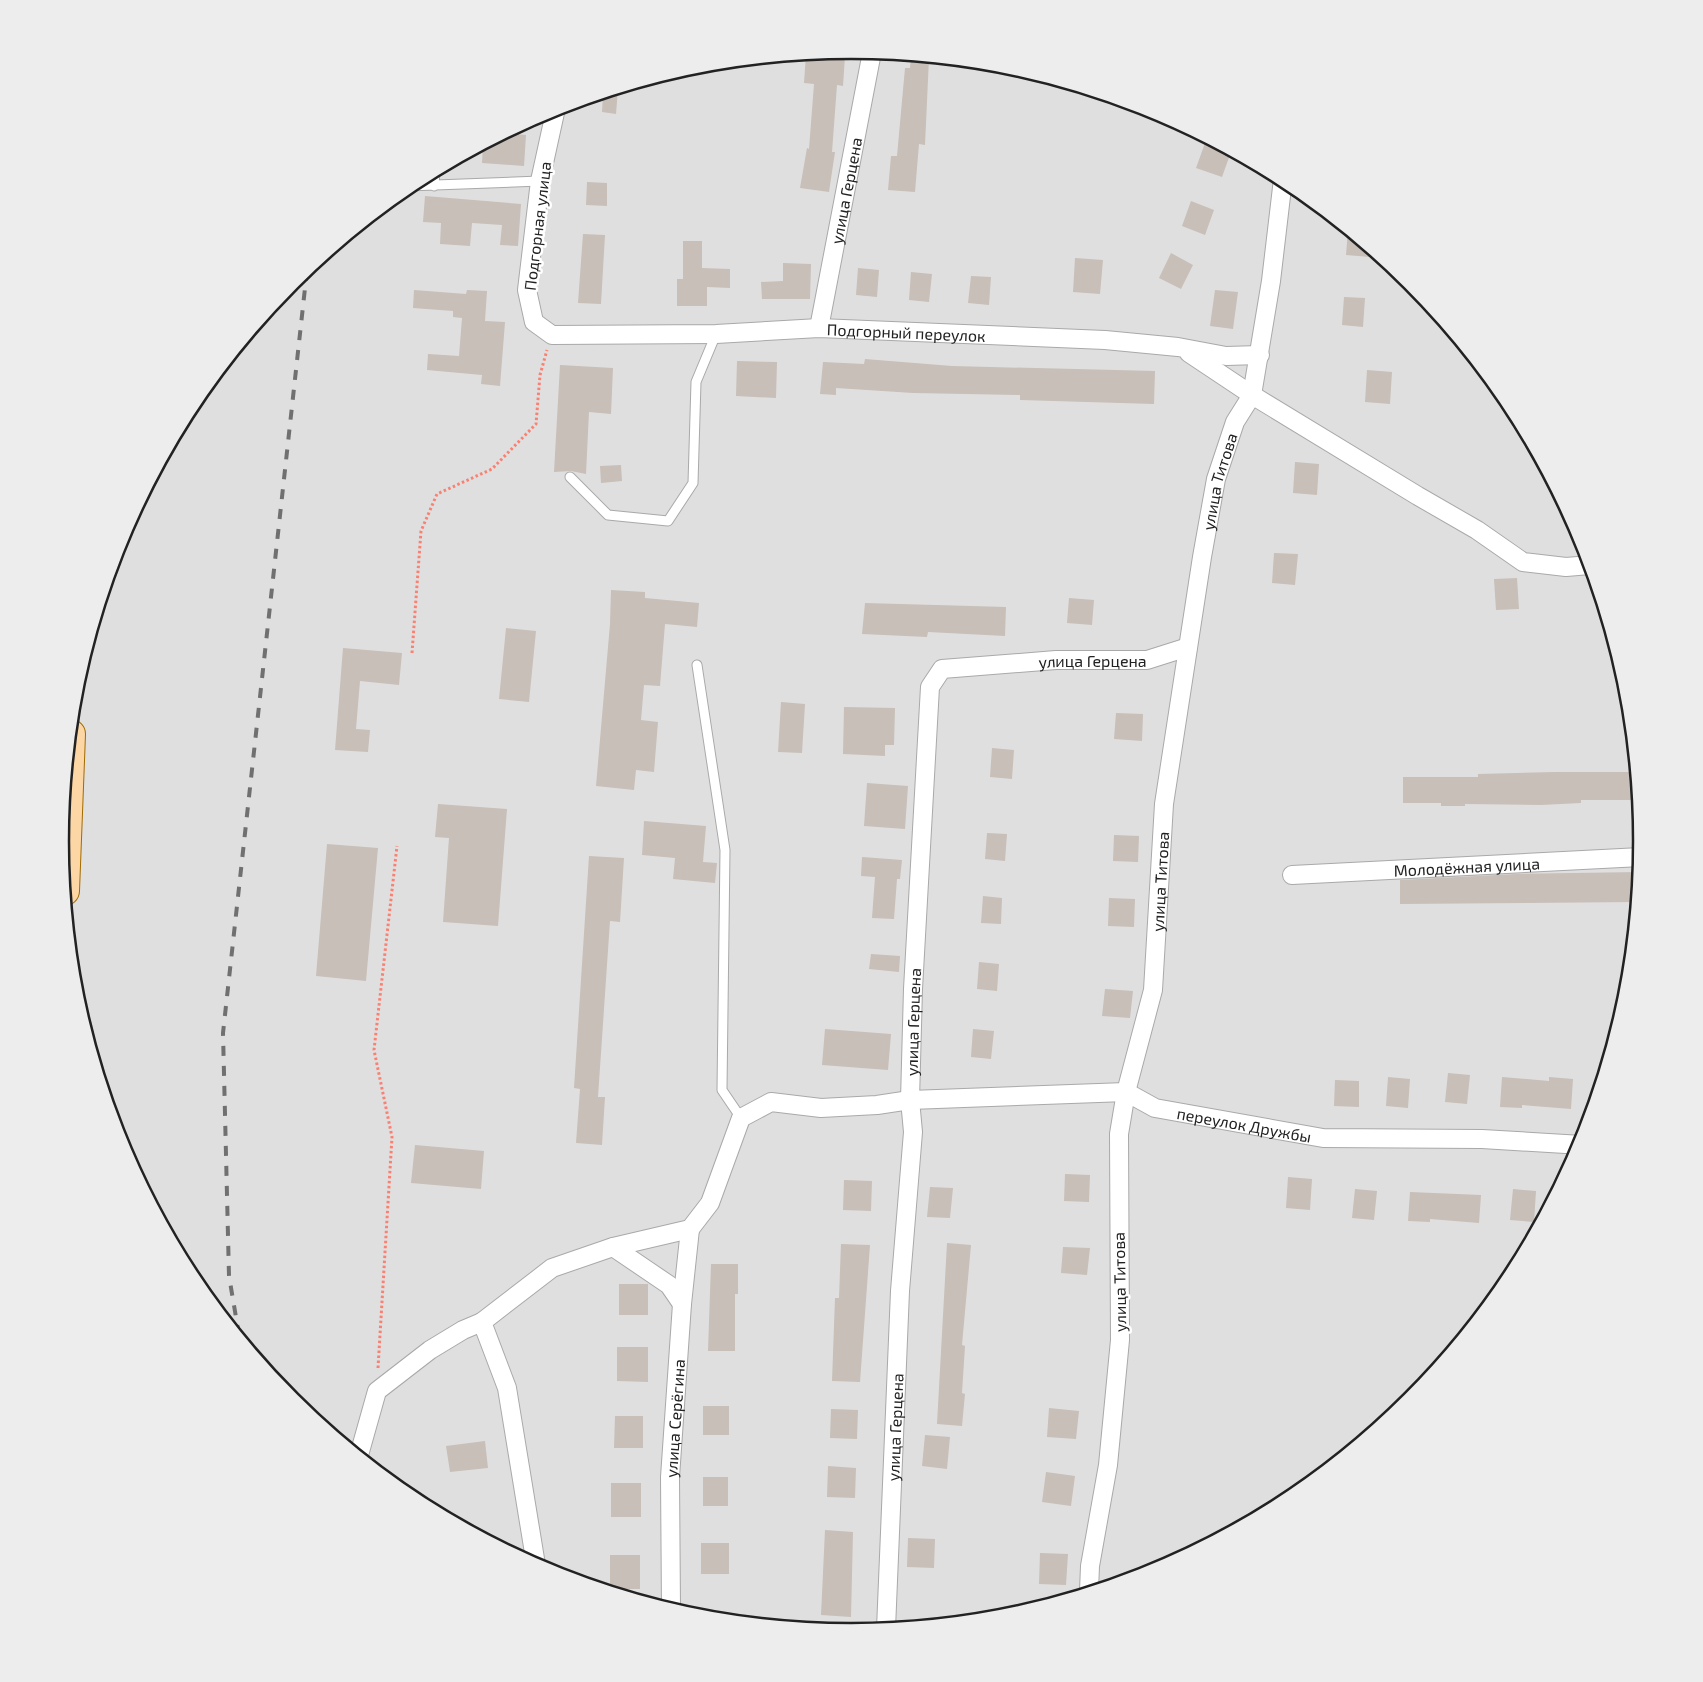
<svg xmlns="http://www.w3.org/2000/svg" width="1703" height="1682" font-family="'Exo 2',sans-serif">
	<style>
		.residential { fill: #e0dfdf }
		.building { fill: #c7bfb8 }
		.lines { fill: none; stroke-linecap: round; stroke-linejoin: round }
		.lane-casing { stroke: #a9a9a9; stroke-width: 11 }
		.street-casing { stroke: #a9a9a9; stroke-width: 20 }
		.primary-casing { stroke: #a06b00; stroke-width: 30 }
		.path { stroke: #fa8072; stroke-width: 3; stroke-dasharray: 2.5 2.5; stroke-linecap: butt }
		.lane { stroke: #fff; stroke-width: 9 }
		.street { stroke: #fff; stroke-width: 18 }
		.primary { stroke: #fcd6a4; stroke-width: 28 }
		.rail { stroke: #707070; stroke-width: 4; stroke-dasharray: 10 10; stroke-linecap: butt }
		.labels { text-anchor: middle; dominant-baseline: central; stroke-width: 5; stroke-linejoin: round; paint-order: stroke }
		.street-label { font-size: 16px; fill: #222; stroke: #fff }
		.rim { fill: none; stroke: #222; stroke-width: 2.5 }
	</style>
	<rect width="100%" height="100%" fill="#f2efe9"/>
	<!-- residential -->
	<path class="residential" d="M63 841a788 788 0 1 1 1576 0a788 788 0 1 1-1576 0Z"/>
	<!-- building -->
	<path class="building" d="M817,53L845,56L843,86L837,85L832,152H835L829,192L800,188L807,148L809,149L814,84L804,83L806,54Z
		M911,56L929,58L925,145L919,144L915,192L888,190L891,156H897L905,68H910Z
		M618,89L616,114L602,112L603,94Z
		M517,127L516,134L526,135L524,166L482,163L483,145Z
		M1205,143L1231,152L1222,177L1196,168Z
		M587,182L607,183V206L586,205Z
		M425,196L521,204L518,246L500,245L502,225L472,223L470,246L440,244L441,223L423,222Z
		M1191,201L1214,210L1205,235L1182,226Z
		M1348,230L1382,258L1346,255Z
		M583,234L605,235L601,304L578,303Z
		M683,241H702V268L730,269V288L707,287V306H677V279H683Z
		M1171,253L1193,265L1181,289L1159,278Z
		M1075,258L1103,260L1100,294L1073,292Z
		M783,263L811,264L810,299H762L761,282L783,281Z
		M858,268L879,270L877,297L856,295Z
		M911,272L932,274L929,302L909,300Z
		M971,276L991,277L989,305L968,303Z
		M414,290L466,294L467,290L487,291L485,321L505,322L500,386L481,384L482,375L427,370L428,354L459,356L462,318L453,317V311L413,308Z
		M1215,290L1238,292L1233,329L1210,326Z
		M1344,297L1365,298L1363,327L1342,325Z
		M865,359L952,366L1155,371L1154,404L1020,400V395L913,393L836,388V395L820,394L823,362L864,364Z
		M737,361L777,362L776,398L736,396Z
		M560,365L613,368L611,414L589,412L586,474L571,471L554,472Z
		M1367,370L1392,372L1390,404L1365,402Z
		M1295,462L1319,464L1317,495L1293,493Z
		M621,465L622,481L601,483L600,466Z
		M1274,553L1298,554L1295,585L1272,583Z
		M1517,578L1519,609L1496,610L1494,579Z
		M611,590L645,592V598L699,603L697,627L665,624L660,686L644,685L641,720L658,722L654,772L636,770L634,790L596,786L610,624Z
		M1069,598L1094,600L1092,625L1067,623Z
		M865,603L1006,607L1005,636L928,632L927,637L862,634Z
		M506,628L536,631L529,702L499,699Z
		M343,648L402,653L399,685L360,681L356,729L370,730L368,752L335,750Z
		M781,702L805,704L802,753L778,752Z
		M844,707L895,708L894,745H885V756L843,754Z
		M1116,713L1143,714L1142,741L1114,739Z
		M992,748L1014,750L1012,779L990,777Z
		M1555,772H1636L1638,800H1581V803L1541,805L1465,804V806H1441V803H1403V777H1478V774Z
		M867,783L908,786L905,829L864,826Z
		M438,804L507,809L498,926L443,922L449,838L435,837Z
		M644,821L706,826L703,862L717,863L715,883L673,879L675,858L642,855Z
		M987,833L1007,834L1005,861L985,859Z
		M1114,835L1139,836L1138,862L1113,861Z
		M327,844L378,848L366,981L316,976Z
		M589,856L624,858L620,922L610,921L598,1097H605L602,1145L576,1143L580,1089L574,1088Z
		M862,857L902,860L900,879H897L894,919L872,918L875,877L861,876Z
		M1639,872L1637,902L1400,904V880L1516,874Z
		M983,896L1002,898L1001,924L981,923Z
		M1109,898L1135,899L1134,927L1108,926Z
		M871,954L900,956L899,972L869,969Z
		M979,962L999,964L997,991L977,989Z
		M1105,989L1133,991L1130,1018L1102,1016Z
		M825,1029L891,1034L888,1070L822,1065Z
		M973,1029L994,1031L991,1059L971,1057Z
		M1448,1073L1470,1075L1467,1104L1445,1102Z
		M1388,1077L1410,1079L1408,1108L1386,1106Z
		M1502,1077L1549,1081V1077L1573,1079L1571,1109L1522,1105V1108L1500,1107Z
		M1335,1080L1359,1081V1107L1334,1106Z
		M415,1145L484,1151L481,1189L411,1183Z
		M1065,1174L1090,1175L1089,1202L1064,1201Z
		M1288,1177L1312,1179L1310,1210L1286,1208Z
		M844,1180L872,1181L871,1211L843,1210Z
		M930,1187L953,1188L950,1218L927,1217Z
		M1355,1189L1377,1191L1374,1220L1352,1218Z
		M1513,1189L1536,1191L1534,1222L1510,1220Z
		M1410,1192L1481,1195L1479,1223L1430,1219V1222L1408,1221Z
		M947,1243L971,1245L962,1345L965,1346L962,1393L965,1394L962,1426L937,1424Z
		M841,1244L870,1245L860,1382L832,1381L835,1298H839Z
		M1063,1247L1090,1248L1087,1275L1061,1273Z
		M711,1264H738V1294H735V1351H708Z
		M619,1284H648V1315H619Z
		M617,1347H648V1382L617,1381Z
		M703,1406H729V1435H703Z
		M1049,1408L1079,1411L1076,1439L1047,1437Z
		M831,1409L858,1410L857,1439L830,1438Z
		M615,1416H643V1448H614Z
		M925,1435L950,1437L947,1469L922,1466Z
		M485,1441L488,1468L450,1472L446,1446Z
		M828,1466L856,1468L855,1498L827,1497Z
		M1046,1472L1075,1476L1071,1506L1042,1502Z
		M703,1477H728V1506H703Z
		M611,1483H641V1517H611Z
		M825,1530L853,1532L851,1617L821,1615Z
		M908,1538L935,1539L934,1568L907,1567Z
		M701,1543H729V1574H701Z
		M1040,1553L1068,1554L1066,1585L1039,1584Z
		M610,1555H640V1589H610Z"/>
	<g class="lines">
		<!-- lane casing -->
		<g class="lane-casing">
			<path id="lane" d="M408,186L540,181
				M434,186L435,171
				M570,477L608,515L668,521L693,483L696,382L716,334
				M697,665L725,850L722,1090L741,1118"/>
		</g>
		<!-- street casing -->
		<g class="street-casing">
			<g id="street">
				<path id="s1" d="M556,108L540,181L527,290L534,322L552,335L716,334L819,328L1105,340L1178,347L1226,356L1260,355"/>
				<path id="s2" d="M819,328L872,52"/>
				<path d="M1189,353L1252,395L1418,496L1477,530L1523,562L1566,567L1590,565"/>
				<path id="s3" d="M1292,875L1641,857"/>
				<path d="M613,1247L669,1285L682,1304"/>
				<path d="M359,1455L377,1391L430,1350L463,1330L482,1322"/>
				<path id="s4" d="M536,1565L507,1388L482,1322L552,1268L613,1247L690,1229L710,1203L741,1118L771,1102L821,1108L877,1105L910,1100L1126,1092L1155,1108L1323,1138L1482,1139L1582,1145"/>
				<path id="s5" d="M1089,1591L1090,1566L1108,1465L1120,1340L1119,1134L1126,1092L1153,990L1164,804L1202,557L1216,479L1235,422L1252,395L1271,281L1283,179"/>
				<path id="s6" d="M671,1609L670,1477L682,1304L690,1229"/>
				<path id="s7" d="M886,1629L900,1291L913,1132L910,1100L913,989L930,687L942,669L1056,660H1147L1188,647"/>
			</g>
		</g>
		<!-- primary casing -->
		<g class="primary-casing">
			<path id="primary" d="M65,891L71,734"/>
		</g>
		<!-- path -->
		<path class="path" d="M412,653L421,531L437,494L492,469L536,424L540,375L547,350
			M378,1368L392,1137L374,1050L397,846"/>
		<!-- lane -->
		<use href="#lane" class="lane"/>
		<!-- street -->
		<use href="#street" class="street"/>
		<!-- primary -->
		<use href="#primary" class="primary"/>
		<!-- rail -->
		<path class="rail" d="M239,1335L229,1276L223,1033L307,270"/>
	</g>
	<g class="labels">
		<!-- street labels -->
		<g class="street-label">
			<text stroke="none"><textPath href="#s2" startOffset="140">улица Герцена</textPath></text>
			<text transform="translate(537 226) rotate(-83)">Подгорная улица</text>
			<text stroke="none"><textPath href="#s1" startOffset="594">Подгорный переулок</textPath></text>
			<text stroke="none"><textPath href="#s5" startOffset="1121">улица Титова</textPath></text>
			<text stroke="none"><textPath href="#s7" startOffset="1116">улица Герцена</textPath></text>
			<text stroke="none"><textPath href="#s3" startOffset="175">Молодёжная улица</textPath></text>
			<text stroke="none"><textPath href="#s5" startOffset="716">улица Титова</textPath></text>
			<text stroke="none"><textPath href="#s7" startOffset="608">улица Герцена</textPath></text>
			<text stroke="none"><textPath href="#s4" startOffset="1119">переулок Дружбы</textPath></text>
			<text transform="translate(1119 1282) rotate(-91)">улица Титова</text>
			<text stroke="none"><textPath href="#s6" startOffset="191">улица Серёгина</textPath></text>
			<text stroke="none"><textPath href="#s7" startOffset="202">улица Герцена</textPath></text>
		</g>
	</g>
	<!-- crop -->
	<path d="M0 0H1703V1682H0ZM69 841a782 782 0 1 1 1564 0a782 782 0 1 1-1564 0Z" fill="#ededed" fill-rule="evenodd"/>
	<path class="rim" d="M69 841a782 782 0 1 1 1564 0a782 782 0 1 1-1564 0Z"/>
</svg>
